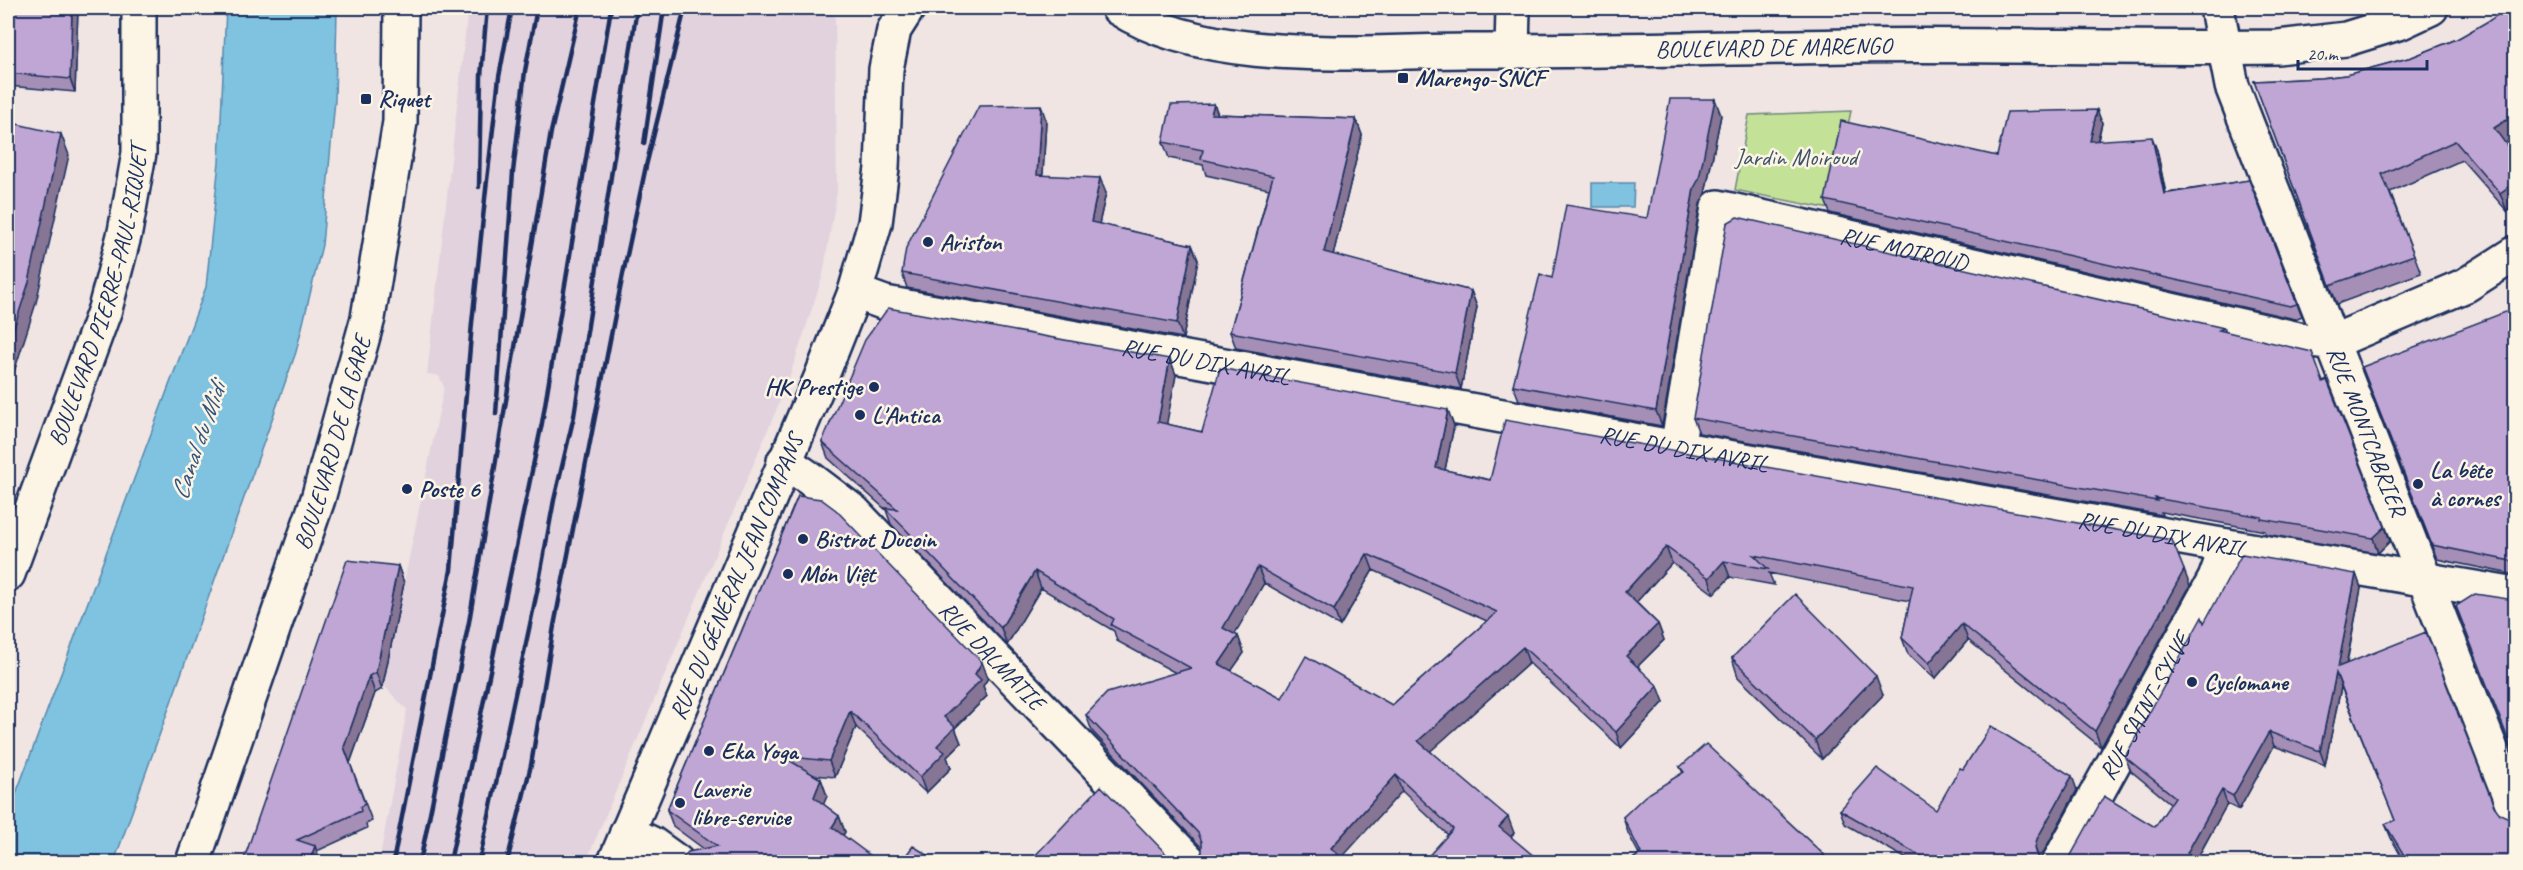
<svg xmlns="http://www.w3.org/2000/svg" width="2523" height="870" font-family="Caveat,sans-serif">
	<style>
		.built { fill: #e2d2de }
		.green { fill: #c4e198; stroke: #70887b; stroke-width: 1.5 }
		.water { fill: #7fc3e0; stroke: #5788ac; stroke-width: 1.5 }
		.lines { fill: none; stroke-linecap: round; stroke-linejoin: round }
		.minor-casing { stroke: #1b2f5e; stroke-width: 38 }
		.primary-casing { stroke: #1b2f5e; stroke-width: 38 }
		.minor { stroke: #fcf5e5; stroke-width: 33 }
		.primary { stroke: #fcf5e5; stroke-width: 33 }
		.rail { stroke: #1b2f5e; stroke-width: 4.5 }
		.wall { fill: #a58fb6; stroke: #1b2f5e; stroke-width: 1.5; fill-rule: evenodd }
		.shaded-wall { fill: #867494; stroke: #1b2f5e; stroke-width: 1.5 }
		.building { fill: #c0a6d4; stroke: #1b2f5e; stroke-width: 1.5; fill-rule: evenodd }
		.poi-dot { fill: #1b2f5e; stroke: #fcf5e5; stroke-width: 2 }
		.labels { text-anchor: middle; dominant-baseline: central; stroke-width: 5; stroke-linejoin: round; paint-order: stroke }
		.street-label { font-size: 24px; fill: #1b2f5e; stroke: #fcf5e5 }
		.poi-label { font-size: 24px; font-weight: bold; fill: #1b2f5e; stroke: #fcf5e5; text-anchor: start }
		.park-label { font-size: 24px; fill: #3d536a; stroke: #fcf5e5 }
		.water-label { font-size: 26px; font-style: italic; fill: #34547e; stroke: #fcf5e5 }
	</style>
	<rect width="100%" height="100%" fill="#f0e5e2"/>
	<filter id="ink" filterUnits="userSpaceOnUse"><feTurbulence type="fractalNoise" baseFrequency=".0167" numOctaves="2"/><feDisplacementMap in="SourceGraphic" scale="12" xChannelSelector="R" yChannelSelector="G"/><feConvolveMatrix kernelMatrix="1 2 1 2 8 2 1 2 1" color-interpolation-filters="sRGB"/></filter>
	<g filter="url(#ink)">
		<!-- built -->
		<path class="built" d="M468,8H835L837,192L823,275L788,382L586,862H379L407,710L383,685L444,387L439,376L427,374Z"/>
		<!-- green -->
		<path class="green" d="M1851,111L1830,209L1735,190L1749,115Z"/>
		<!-- water -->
		<path class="water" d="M226,8H337L335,100L322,245L296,352L114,862H8V815L206,287L219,162Z
			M1592,183H1634L1633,207H1592Z"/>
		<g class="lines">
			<!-- minor casing -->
			<g class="minor-casing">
				<g id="minor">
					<path id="s1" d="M2217,8L2232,86L2516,813"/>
					<path d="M1512,52L1513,8"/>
					<path id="s2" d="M855,292L885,303L1677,448L2227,546L2516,595"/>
					<path d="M2330,343L2466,285L2516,253"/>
					<path id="s3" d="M1677,448L1718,207L2303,340L2330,343"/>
					<path id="s4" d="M784,461L809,478L854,512L1190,862"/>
					<path d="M627,832L652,844L677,862"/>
					<path id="s5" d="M615,862L820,380L855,292L875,223L882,168L886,69L894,30L908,8"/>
					<path id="s6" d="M2059,862L2215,579L2227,546"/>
				</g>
			</g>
			<!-- primary casing -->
			<g class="primary-casing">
				<g id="primary">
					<path id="s7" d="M1118,8C1210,67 1361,51 1468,51C1595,51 1722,48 1850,46C1992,44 2135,49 2278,47L2346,39L2401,22L2431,8"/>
					<path id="s8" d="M8,574L105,309L125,232L139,153V8"/>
					<path id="s9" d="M193,862L318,499L368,318L400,122L401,8"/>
				</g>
			</g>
			<!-- minor -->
			<use href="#minor" class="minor"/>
			<!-- primary -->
			<use href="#primary" class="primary"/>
			<!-- rail -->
			<path class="rail" d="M644,144L664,8
				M479,187L481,76L487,8
				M496,414L513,172L525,71L537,8
				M393,862L451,570L472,323L486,189L499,77L512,8
				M420,862L469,622L551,132L580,8
				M450,862L542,423L611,8
				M479,862L537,592L554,500L574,416L637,8
				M507,862L531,765L554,626L623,274L646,166L685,8"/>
		</g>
		<!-- wall -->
		<path class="wall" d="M8,8H78L75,92L8,86Z
			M2516,8V137L2505,143L2507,211L2462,160L2390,192L2421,273L2337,304L2254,81L2321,78L2346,75L2412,57L2457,39Z
			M1214,104L1218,114L1356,119L1362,135L1333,255L1471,291L1477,307L1461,389L1236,348L1230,332L1269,189L1206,175L1203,165L1169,158L1163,142Z
			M2097,110L2102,123L2098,141L2157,150L2166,193L2249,180L2302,316L2295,319L1830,213L1825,200L1997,156Z
			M1721,115L1705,194L1700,204L1662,426L1519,400L1513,385L1647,218Z
			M1046,120L1043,175L1106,193L1099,224L1192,245L1198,260L1183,338L907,288L902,273Z
			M2516,308V575L2437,559L2368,381Z
			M2224,328L2226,332L2323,382L2390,541L2378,553L2266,534L2265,531L2161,512L2162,515L1699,433L1693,418Z
			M1170,359L1176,375L1166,424L1202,432L1454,426L1445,470L1490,480L2190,586L2101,747L1968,640L1935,679L1908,654L1902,638L1910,601L1769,573L1774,585L1730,577L1714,594L1672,563L1636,602L1658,624L1664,640L1638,666L1664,702L1621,748L1529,663L1430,751L1514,833L1511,837L1448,835L1402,791L1197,860L1202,852V848L1092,731L1086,715L1176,673L1117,641L1114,631L1041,588L1007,645L891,524L886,510L828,458L822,442ZM1373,570L1487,621L1392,705L1282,698L1231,671L1244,653L1238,636L1234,634L1264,583L1340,626Z
			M798,496L988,678L983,686L987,696L955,728L961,743L947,757L951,768L926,793L856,727L835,777L814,775L821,779L827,796L823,804L839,816L845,832L843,835L704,849L673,826L667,810Z
			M398,566L404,583L382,689L375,693L350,763L372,821L366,824L367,828L317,851L243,862Z
			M2356,574L2361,588L2347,663L2494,806L2401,856L2391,838L2385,824L2395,820L2341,687L2325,765L2274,746L2239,810L2227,804L2197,859L2065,862L2155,827L2171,804L2131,771L2125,757L2204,623Z
			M1732,658L1883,695L1822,759L1738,677Z
			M1680,767L1824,855L1826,862H1629L1639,854L1628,833L1623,817L1683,773Z
			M2077,790L2043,853L2041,860L2043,862H1912L1845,824L1840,810H1936Z"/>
		<!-- shaded-wall -->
		<path class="shaded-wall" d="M72,8H78L75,92L70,79Z
			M1715,99L1721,115L1705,194L1700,204L1662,426L1656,411L1694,188Z
			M1214,104L1220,120L1211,114Z
			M1041,105L1046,120L1042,190L1037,175Z
			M2097,110L2102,123L2094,154L2090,141Z
			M2516,114V137L2500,146L2494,128Z
			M1356,119L1362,135L1330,268L1324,252Z
			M61,134L69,155L36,303L8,391V346Z
			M2152,137L2157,150L2168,207L2164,194Z
			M1100,178L1106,193L1096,237L1091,222Z
			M2516,181V204L2507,211L2500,193Z
			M1192,245L1198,260L1183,338L1177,323Z
			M1471,291L1477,307L1461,389L1455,373Z
			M1170,359L1176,375L1164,438L1158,422Z
			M1448,410L1454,426L1442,484L1436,468Z
			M2385,527L2390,541L2378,553L2373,538Z
			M1666,547L1672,563L1631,608L1625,592Z
			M1367,554L1373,570L1340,626L1334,610Z
			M1724,561L1730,577L1714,594L1709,578Z
			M398,566L404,583L382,689L376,672Z
			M1258,567L1264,583L1229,644L1223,628Z
			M2184,570L2190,586L2101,747L2095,731Z
			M1035,571L1041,588L1007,645L1001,628Z
			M2356,574L2361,588L2343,681L2338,667Z
			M1658,624L1664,640L1632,672L1626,656Z
			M1962,624L1968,640L1935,679L1929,663Z
			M1238,636L1244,653L1225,680L1219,664Z
			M1523,647L1529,663L1424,757L1418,741Z
			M982,662L988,678L983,686L987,696L955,728L961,743L947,757L951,768L926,793L920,777L937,746L944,717L975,674Z
			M2336,673L2341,687L2325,765L2320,751Z
			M369,676L375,693L350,763L344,747Z
			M1876,676L1883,695L1822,759L1815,740Z
			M1658,686L1664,702L1621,748L1616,732Z
			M850,711L856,727L835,777L829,761Z
			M2269,732L2274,746L2239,810L2233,796Z
			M1396,775L1402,791L1338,862L1331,848Z
			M2072,776L2077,790L2043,853L2040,862L2035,848L2037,839Z
			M821,779L827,796L820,813L814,797Z
			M2222,790L2227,804L2195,862L2187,853Z
			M839,816L845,832L838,844L832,827Z
			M1508,817L1514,833L1505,843L1499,827Z
			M315,846L321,862H309Z
			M1824,855L1826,862H1820Z"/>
		<!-- building -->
		<path class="building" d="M8,8H72L70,79L8,73Z
			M2507,8H2516V114L2494,128L2516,158V181L2500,193L2455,141L2382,174L2414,255L2330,285L2254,81L2321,78L2346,75L2412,57L2457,39L2490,20Z
			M1670,99H1715L1699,179L1694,188L1656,411L1513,385L1540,274L1552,278L1566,205L1647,218Z
			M1214,104L1211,114L1356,119L1324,252L1471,291L1455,373L1230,332L1273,176L1201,159L1203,150L1163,142L1171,105Z
			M1041,105L1037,175L1100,178L1091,222L1192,245L1177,323L902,273L906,248L979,106Z
			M2097,110L2090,141L2152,137L2164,194L2249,180L2297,304L2290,306L1825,200L1841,121L1997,156L2007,112Z
			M8,122L61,134L29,282L8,346Z
			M1737,217L2224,328L2219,330L2312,352L2323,382L2327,380L2385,527L2373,538L2261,519L2262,517L2155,498L2157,501L1693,418L1727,223Z
			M888,308L1170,359L1158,422L1202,432L1220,368L1448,410L1436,468L1490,480L1505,420L2172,540L2184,570L2095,731L1962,624L1929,663L1902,638L1913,586L1754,555L1768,569L1724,561L1709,578L1666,547L1625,592L1658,624L1626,656L1658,686L1616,732L1523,647L1418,741L1508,817L1499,827L1541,862H1423L1453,829L1396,775L1331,848L1346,862H1191L1197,860L1202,852V842L1198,833L1086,715L1107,693L1191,668L1111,625L1114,619L1035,571L1001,628L885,508L897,509L822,442L865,340ZM1367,554L1497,612L1392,705L1306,656L1282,698L1219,664L1238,636L1223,628L1258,567L1334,610Z
			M2516,308V562L2432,545L2362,367Z
			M798,496L821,499L836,510L982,662L975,674L981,680L944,717L955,727L937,746L945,752L920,777L850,711L829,761L782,756L821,779L814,797L839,816L832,827L879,862H679L688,852L717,846L667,810Z
			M2242,554L2356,574L2338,667L2426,632L2494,806L2500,814L2509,818L2516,817V862H2383L2404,855L2385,824L2395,820L2336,673L2320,751L2269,732L2233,796L2222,790L2187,853L2203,862H2065L2070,857L2104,796L2155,827L2175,797L2125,757L2202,617L2204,623Z
			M347,560L398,566L376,672L369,676L344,747L365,804L360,807L361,811L297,840L315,846L309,862H243Z
			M1795,594L1876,676L1815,740L1732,658Z
			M2475,594L2508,599H2516V759L2456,606Z
			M1991,726L2072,776L2037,839L2035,848L2038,858L2043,862H1924L1926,859L1840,810L1877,768L1936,810L1960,768L1963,769Z
			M1706,744L1824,855L1820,862H1629L1641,853L1623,817L1645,796L1684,772L1680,767Z
			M1101,786L1171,859L1176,862H1029Z
			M913,846L939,862H901Z
			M657,859L665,862H646L647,861Z"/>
	</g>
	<!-- markers -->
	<g class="poi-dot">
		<rect x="1397" y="72" width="12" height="12" rx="3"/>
		<rect x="360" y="93" width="12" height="12" rx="3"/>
		<circle cx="928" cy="242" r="6"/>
		<circle cx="874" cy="387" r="6"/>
		<circle cx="860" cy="415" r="6"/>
		<circle cx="2418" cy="484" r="6"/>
		<circle cx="407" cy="489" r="6"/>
		<circle cx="803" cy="539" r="6"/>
		<circle cx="788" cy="574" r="6"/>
		<circle cx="2192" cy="682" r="6"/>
		<circle cx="709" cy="751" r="6"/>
		<circle cx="680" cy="803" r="6"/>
	</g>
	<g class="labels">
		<!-- street labels -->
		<g class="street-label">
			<text stroke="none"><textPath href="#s7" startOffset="663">BOULEVARD DE MARENGO</textPath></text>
			<text stroke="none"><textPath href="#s3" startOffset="435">RUE MOIROUD</textPath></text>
			<text stroke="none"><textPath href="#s8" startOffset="294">BOULEVARD PIERRE-PAUL-RIQUET</textPath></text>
			<text stroke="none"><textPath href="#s2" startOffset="358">RUE DU DIX AVRIL</textPath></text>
			<text stroke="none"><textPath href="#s1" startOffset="450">RUE MONTCABRIER</textPath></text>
			<text stroke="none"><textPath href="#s9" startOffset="442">BOULEVARD DE LA GARE</textPath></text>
			<text stroke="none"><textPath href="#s2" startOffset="844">RUE DU DIX AVRIL</textPath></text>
			<text stroke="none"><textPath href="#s2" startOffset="1330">RUE DU DIX AVRIL</textPath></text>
			<text stroke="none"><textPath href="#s5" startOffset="310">RUE DU GÉNÉRAL JEAN COMPANS</textPath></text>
			<text stroke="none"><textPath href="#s4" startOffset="286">RUE DALMATIE</textPath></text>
			<text stroke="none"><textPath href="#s6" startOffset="178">RUE SAINT-SYLVE</textPath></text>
		</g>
		<!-- poi labels -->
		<g class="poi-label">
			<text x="1415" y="78">Marengo-SNCF</text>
			<text x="378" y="99">Riquet</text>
			<text x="940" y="242">Ariston</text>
			<text x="862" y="387" text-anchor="end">HK Prestige</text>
			<text x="872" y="415">L'Antica</text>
			<text x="2430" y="470">La bête<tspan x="2430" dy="28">à cornes</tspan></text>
			<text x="419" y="489">Poste 6</text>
			<text x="815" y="539">Bistrot Ducoin</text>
			<text x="800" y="574">Món Việt</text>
			<text x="2204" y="682">Cyclomane</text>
			<text x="721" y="751">Eka Yoga</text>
			<text x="692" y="789">Laverie<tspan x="692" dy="28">libre-service</tspan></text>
		</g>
		<!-- park labels -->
		<g class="park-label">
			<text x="1796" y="157">Jardin Moiroud</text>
		</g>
		<!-- water labels -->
		<g class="water-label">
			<text transform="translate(198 441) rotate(-71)">Canal du Midi</text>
		</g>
	</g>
	<!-- margin -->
	<rect width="2523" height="870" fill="none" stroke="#fcf5e5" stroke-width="30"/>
	<rect x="15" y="15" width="2493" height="840" fill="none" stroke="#1b2f5e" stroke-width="2" filter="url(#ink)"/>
	<!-- scale -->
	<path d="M2298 60v9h129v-9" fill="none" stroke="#1b2f5e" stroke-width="3"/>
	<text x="2307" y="60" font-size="18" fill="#1b2f5e" stroke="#fcf5e5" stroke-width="4.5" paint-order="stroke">20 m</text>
</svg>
